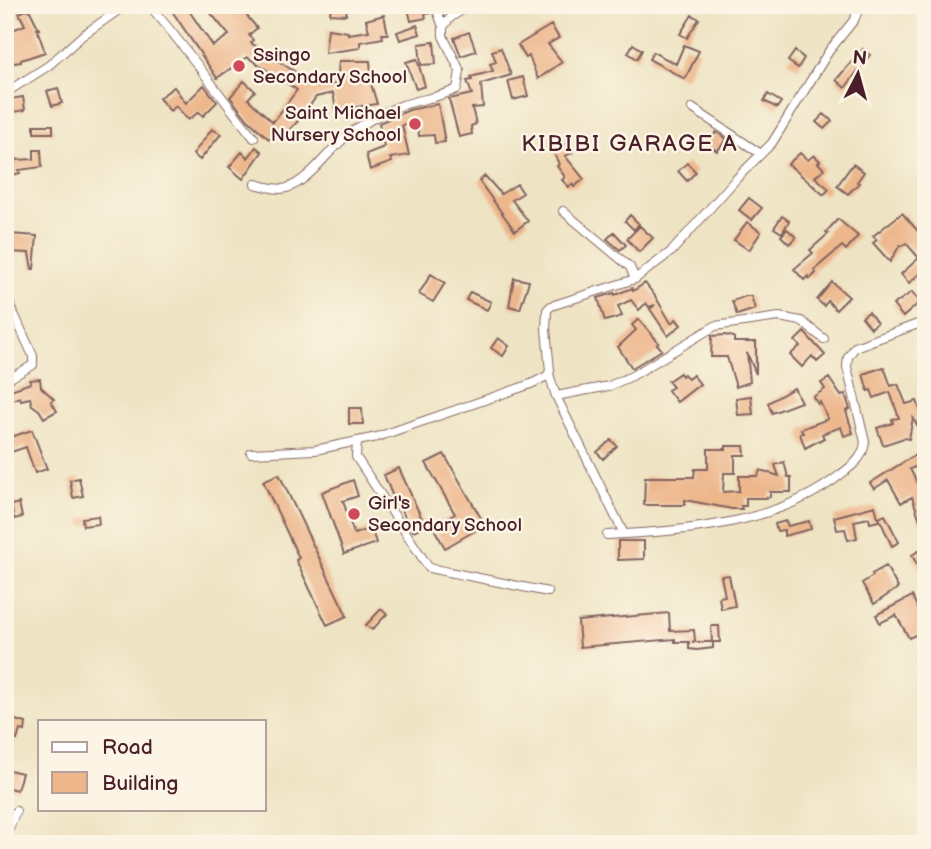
<svg xmlns="http://www.w3.org/2000/svg" width="931" height="849" font-family="'Balsamiq Sans',sans-serif">
	<style>
		.building { fill: #edb68b }
		.lines { fill: none; stroke-linecap: round; stroke-linejoin: round }
		.minor-casing { stroke: #836460; stroke-width: 10 }
		.minor { stroke: #fff; stroke-width: 8 }
		.poi-dot { fill: #d1495b; stroke: #fcf5e5; stroke-width: 2.5 }
		.labels { text-anchor: middle; dominant-baseline: central; stroke-width: 5; stroke-linejoin: round; paint-order: stroke }
		.poi-label { font-size: 19px; fill: #4a1f2b; stroke: #fcf5e5; text-anchor: start }
		.quarter-label { font-size: 23px; letter-spacing: 2px; fill: #4a1f2b; stroke: #fcf5e5 }
	</style>
	<rect width="100%" height="100%" fill="#fcf5e5"/>
	<filter id="ink" filterUnits="userSpaceOnUse"><feTurbulence type="fractalNoise" baseFrequency=".0143" numOctaves="2"/><feDisplacementMap in="SourceGraphic" scale="14" xChannelSelector="R" yChannelSelector="G"/><feConvolveMatrix kernelMatrix="1 2 1 2 8 2 1 2 1" color-interpolation-filters="sRGB"/></filter>
	<filter id="wash" filterUnits="userSpaceOnUse"><feTurbulence type="fractalNoise" baseFrequency=".00686" numOctaves="4" result="noise"/><feDisplacementMap in="SourceGraphic" scale="28" xChannelSelector="R" yChannelSelector="G"/><feGaussianBlur stdDeviation="1.57" result="paint"/><feColorMatrix in="noise" values="0 0 0 0 0 0 0 0 0 0 0 0 0 0 0 0 0 1.4 0 .05"/><feComposite in="paint" operator="in"/></filter>
	<g filter="url(#wash)">
		<rect width="100%" height="100%" fill="#eee3c2"/>
		<g id="blocks">
			<!-- building -->
			<path class="building" d="M168,5H185L213,46L229,35L204,5H223L228,11L238,5L257,28L249,35L253,40L251,43L318,87L337,84L339,61H370L372,87L377,104L336,110L333,93L316,97L302,117L282,137L276,132L269,139L248,120L230,97L244,81L255,91L248,99L273,122L297,90L247,57L217,78Z
				M331,5H347L346,15L330,14Z
				M407,5H429L431,13L425,14L426,18L411,21Z
				M29,9L39,29H37L45,52L21,60V62L5,64V33L25,25L19,13Z
				M384,15L388,34H382L383,38L360,42V48L325,53L328,29L348,32V34L369,31L366,20Z
				M692,15L699,19L687,38L680,34Z
				M417,25L420,34L400,40L397,32Z
				M551,25L559,38L548,44L562,62L538,79L529,56L526,58L518,45Z
				M469,32L476,51L461,56L454,38Z
				M434,42L436,64L421,65L419,44Z
				M633,44L642,50L637,59L628,53Z
				M684,45L699,51L685,79L649,59L653,52L676,64Z
				M501,48L511,75L481,84L483,107L472,108L476,124L471,126L472,134L459,137L449,99L472,94L467,81L472,80L471,77L493,71L490,64L496,62L492,51Z
				M863,49L870,55L845,88L836,80Z
				M795,51L804,58L798,68L788,61Z
				M417,59L425,86L416,89L406,62Z
				M523,77L528,96L513,100L508,81Z
				M204,85L217,102L203,116L199,112L188,120L176,106L170,111L159,98L174,87L186,103Z
				M58,88L62,103L52,106L47,91Z
				M768,94L781,102L777,108L764,101Z
				M23,97L25,110L7,113L5,100Z
				M438,104L445,142L435,143L434,135L419,136L418,120L402,125L409,155L390,158L392,162L370,170L366,154L384,147L379,123L409,110Z
				M824,114L832,121L824,129L816,122Z
				M34,125H53V133H34Z
				M212,129L221,134L200,160L193,154Z
				M716,132L727,139L717,151L708,144Z
				M551,138L558,147L568,143L572,153L565,156L584,179L574,187L572,184L569,187L562,180L565,177L557,166L559,164L548,140Z
				M256,147L262,152L243,179L229,167L242,152L248,158Z
				M13,148L16,160L34,159V150H41L42,167L19,170L20,173L5,177V150Z
				M800,153L808,160L814,155L820,161L818,163L824,169L815,177L829,189L824,195L788,164Z
				M687,163L696,172L687,181L678,171Z
				M853,164L864,172L857,182L859,183L848,194L837,186Z
				M485,176L501,194L517,184L523,193L512,200L528,221L515,231L479,181Z
				M749,198L762,208L752,220L739,210Z
				M902,213L926,240V268L909,283L901,274L919,258L906,243L902,246L900,245L890,262L873,243L877,240L873,236Z
				M630,215L639,224L634,230L625,221Z
				M782,216L789,221L782,233L774,228Z
				M838,219L858,236L846,250L842,246L814,270L816,273L810,279L808,276L804,280L794,269L813,253L810,250L828,234L826,232Z
				M747,222L761,232L749,250L734,240Z
				M640,226L653,238L639,252L627,239Z
				M787,229L796,237L789,244L781,236Z
				M614,232L626,245L620,250L607,239Z
				M10,234L37,236L34,269H32L29,253L9,252Z
				M431,274L445,283L433,302L419,294Z
				M514,278L529,281L520,309L509,306Z
				M832,282L849,297L836,310L828,301L824,306L817,300Z
				M645,283L655,296L671,323L676,319L681,325L668,336L650,309L655,305L649,307L646,303L639,310L631,300L618,306L622,316L605,321L598,298L614,293L615,295L632,288L633,291Z
				M470,292L491,302L487,310L466,300Z
				M912,292L920,302L903,317L893,305Z
				M746,296H751L755,309L737,315L732,301Z
				M869,312L877,323L871,328L862,317Z
				M639,319L659,343L657,344L662,350L632,368L618,347L636,330L632,325Z
				M804,332L825,355L817,362L812,356L802,367L790,355L800,346L795,341Z
				M725,335L734,337V342H756V374L747,353L750,382L736,387L727,357H711L712,336Z
				M498,338L509,346L503,356L491,348Z
				M884,367L891,386L898,384L906,404L917,401L923,419L926,418V440L913,418L909,439L904,438L883,445L877,428L893,423L892,419L899,418L890,392L874,398L871,390L868,391L863,374Z
				M680,373L682,376L684,374L688,379L693,375L700,384L677,402L668,390L673,387L668,381Z
				M829,378L841,396L845,394L850,409L846,411L853,433L844,436L841,427L822,434L824,438L805,448L800,434L803,433L801,429L828,419L820,402L818,404L813,397L825,389L821,383Z
				M40,379L41,387L54,399L51,401L57,411L44,418L39,410L32,405L30,398L21,400L20,397L5,403V392L31,383L30,380Z
				M794,388L801,402L772,413L768,403Z
				M751,396L753,414L738,415L736,398Z
				M349,408H362L363,424H349Z
				M32,430L47,469L35,473L26,447L5,454V439Z
				M611,440L617,446L603,459L597,452Z
				M726,446H744L745,455H735V473H724L723,492L739,491V476H758L760,470L779,476L775,465L784,462L788,477H791V492H770V497L765,498H746V506H741L742,509H732L685,500V505H644L645,477H694L695,469H708V449H726Z
				M444,454L485,525L445,548L433,527L455,514L426,463Z
				M915,455L920,465L910,469L922,492L926,490V529H923L912,497L901,503L888,480L874,489L870,483Z
				M399,468L425,526L413,531L399,506L397,507L384,475Z
				M279,474L347,616L327,625L296,560L299,558L263,481Z
				M79,478L83,496L73,498L70,480Z
				M353,480L358,496L343,501L354,534L371,528L376,543L344,554L322,492Z
				M19,503L22,517L14,519L11,505Z
				M875,506L879,521L870,523L869,518L854,521L857,538L848,540L845,529L837,530L834,517Z
				M885,515L899,542L892,546L879,518Z
				M98,516L99,524L83,526L82,518Z
				M786,521L788,526L809,521L811,529L784,536V530L777,531L775,524Z
				M618,541H644V559L618,560Z
				M926,546V566L920,570L912,555Z
				M886,566L898,588L874,604L862,583L873,576L872,574Z
				M729,575L735,606L721,609L719,597L725,596L721,576Z
				M912,596L926,625V647L917,634L909,638L896,615L880,623L876,615Z
				M381,609L387,614L372,630L366,625Z
				M669,613L670,631L694,630L695,641L692,642H712L711,626H719L720,642H713V648L697,650L689,649V642H675V639L580,647L578,621Z
				M8,718L26,723L25,731L20,730L17,740L5,737Z
				M5,769L22,773L17,790L5,787Z"/>
		</g>
	</g>
	<g filter="url(#ink)">
		<use href="#blocks" fill-opacity="0" stroke="#836460" stroke-width="2"/>
		<g class="lines">
			<!-- minor casing -->
			<g class="minor-casing">
				<path id="minor" d="M149,5C186,47 218,94 254,138
					M443,27L451,17L470,5
					M5,93L48,66L83,35L126,5
					M692,108L761,154
					M255,184C265,186 277,191 287,188C311,180 328,150 348,135C363,123 382,113 400,106C419,99 439,98 457,89L460,71L443,36V27L435,5
					M563,211L630,267L635,279
					M5,294L33,356V365L5,381
					M549,374L556,396L624,534
					M556,396L609,386L632,376L715,326L779,317L801,321L824,339
					M357,441L356,457L429,568L548,592
					M251,453L315,450L377,437L531,384L547,376L550,371L546,329L547,310L551,306L635,279L672,251L736,179L772,143L829,51L854,20L861,5
					M607,535C684,531 777,525 840,475C853,465 863,459 865,442L847,367L848,357L855,347L926,321
					M5,839L16,811"/>
			</g>
			<!-- minor -->
			<use href="#minor" class="minor"/>
		</g>
	</g>
	<!-- markers -->
	<g class="poi-dot">
		<circle cx="239" cy="66" r="7"/>
		<circle cx="415" cy="124" r="7"/>
		<circle cx="354" cy="514" r="7"/>
	</g>
	<g class="labels">
		<!-- poi labels -->
		<g class="poi-label">
			<text x="253" y="55">Ssingo<tspan x="253" dy="22">Secondary School</tspan></text>
			<text x="401" y="113" text-anchor="end">Saint Michael<tspan x="401" dy="22">Nursery School</tspan></text>
			<text x="368" y="503">Girl's<tspan x="368" dy="22">Secondary School</tspan></text>
		</g>
		<!-- quarter labels -->
		<g class="quarter-label">
			<text x="630" y="144">KIBIBI GARAGE A</text>
		</g>
	</g>
	<!-- margin -->
	<rect width="931" height="849" fill="none" stroke="#fcf5e5" stroke-width="28"/>
	<!-- legend -->
	<rect x="38" y="720" width="228" height="91" fill="#fcf5e5" stroke="#b59f9b" stroke-width="2"/>
	<rect x="52" y="742" width="35" height="10" fill="#ffffff" stroke="#b59f9b" stroke-width="2"/>
	<text x="102" y="754" font-size="21" fill="#4a1f2b">Road</text>
	<rect x="52" y="772" width="35" height="21" fill="#edb68b" stroke="#b59f9b" stroke-width="2"/>
	<text x="102" y="790" font-size="21" fill="#4a1f2b">Building</text>
	<!-- north arrow -->
	<g transform="translate(858 74) rotate(6)" stroke="#fcf5e5" stroke-width="5" paint-order="stroke">
	<path d="M0-5L12 26L0 18L-12 26Z" fill="#4a1f2b"/>
	<text y="-10" font-size="19" font-weight="bold" text-anchor="middle" fill="#4a1f2b">N</text>
	</g>
</svg>
